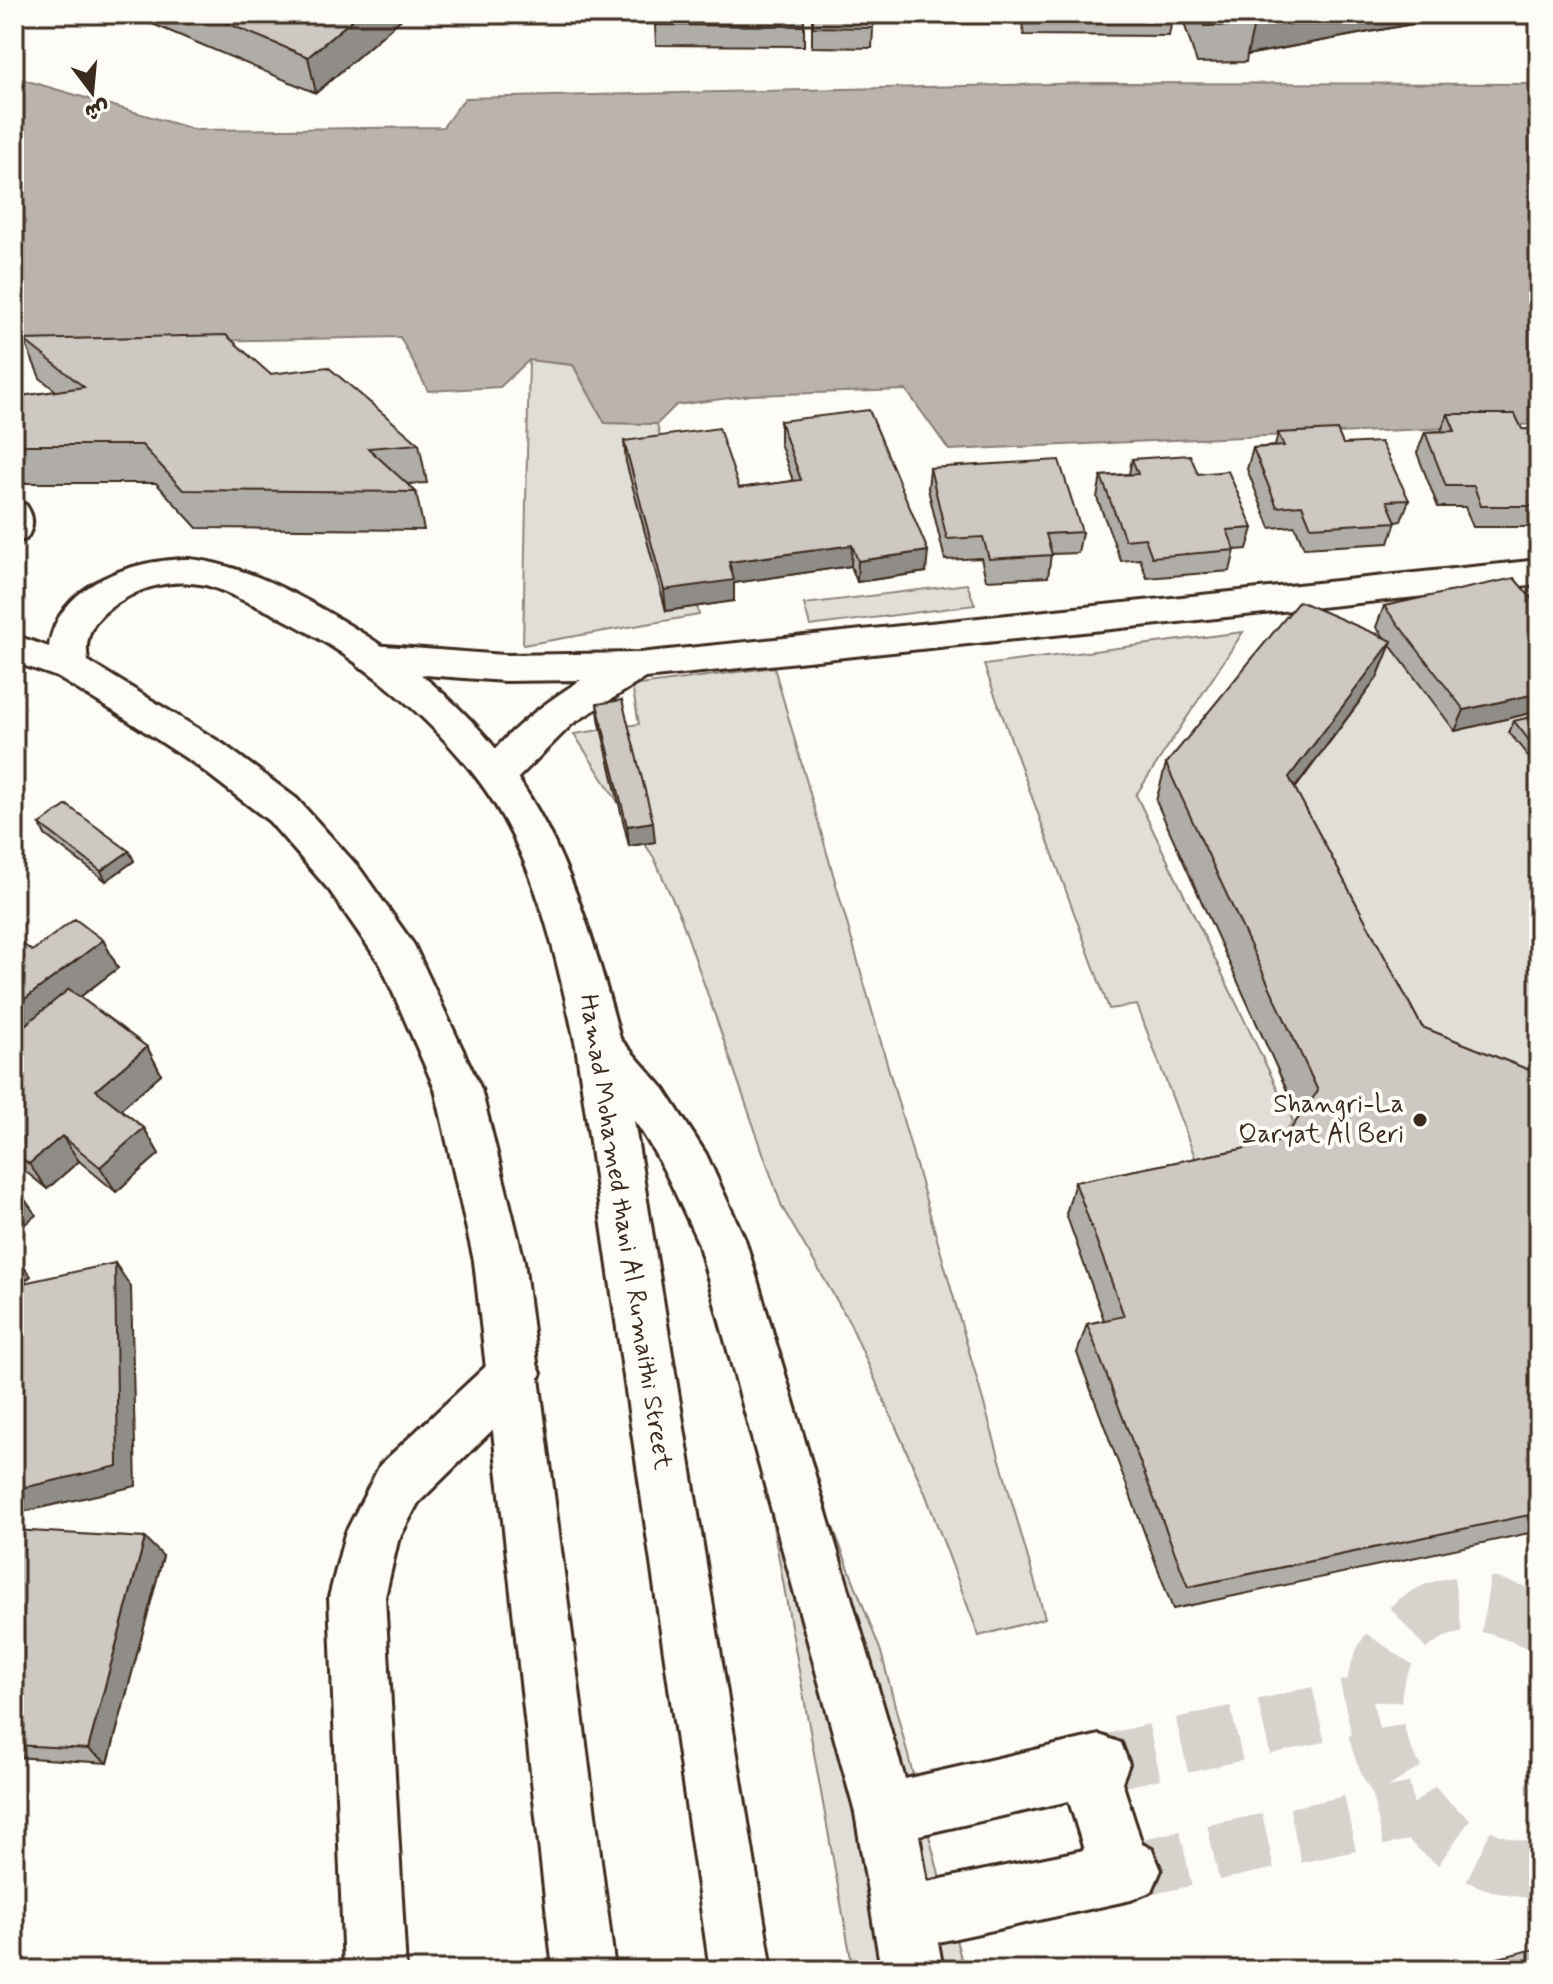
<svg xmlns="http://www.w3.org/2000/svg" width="1553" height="1984" font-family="Mynerve,'Playpen Sans Arabic',sans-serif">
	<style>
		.green { fill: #e1ded7; stroke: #8e847a; stroke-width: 2 }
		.water { fill: #bbb4ad; stroke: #887d74; stroke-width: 2 }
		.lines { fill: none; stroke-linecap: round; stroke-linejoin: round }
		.minor-tunnel { stroke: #d6d2cc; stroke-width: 56; stroke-dasharray: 56 28; stroke-linecap: butt }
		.minor-casing { stroke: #3b2a1e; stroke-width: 6 }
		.major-casing { stroke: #3b2a1e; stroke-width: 6 }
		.minor { fill: #fdfcf7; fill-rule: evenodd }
		.major { fill: #fdfcf7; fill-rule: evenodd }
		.wall { fill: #b0aca7; stroke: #3b2a1e; stroke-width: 2 }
		.shaded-wall { fill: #908c88; stroke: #3b2a1e; stroke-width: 2 }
		.building { fill: #cdc8c2; stroke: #3b2a1e; stroke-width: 2 }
		.poi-dot { fill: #3b2a1e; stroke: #fdfcf7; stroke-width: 3 }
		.labels { text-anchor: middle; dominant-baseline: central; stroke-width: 8; stroke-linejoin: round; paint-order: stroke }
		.poi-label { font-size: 26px; fill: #3b2a1e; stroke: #fdfcf7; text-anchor: end }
		.street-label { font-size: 26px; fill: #3b2a1e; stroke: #fdfcf7 }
	</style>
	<rect width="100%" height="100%" fill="#fdfcf7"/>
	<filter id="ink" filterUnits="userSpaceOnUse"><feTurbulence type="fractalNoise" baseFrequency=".0125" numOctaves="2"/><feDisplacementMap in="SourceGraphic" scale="16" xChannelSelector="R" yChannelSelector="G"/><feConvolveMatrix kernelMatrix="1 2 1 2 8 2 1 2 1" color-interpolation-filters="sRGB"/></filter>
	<g filter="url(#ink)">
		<!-- green -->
		<path class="green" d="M529,360L573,365L605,423L657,424L699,615L523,645Z
			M967,584L975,605L810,626L804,604Z
			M1413,631L1539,708V1116L1403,1061L1275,814L1287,639Z
			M1243,632L1136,795L1293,1121L1260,1164L1201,1173L1137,1005L1109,1009L984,665Z
			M774,667L1045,1618L979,1636L925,1493L850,1323L782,1207L681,918L654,858L574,734L639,724L632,686Z
			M721,1237L881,1652L964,1970H853Z"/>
		<!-- water -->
		<path class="water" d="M14,77L196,130L443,127L465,98L1095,83L1539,84V424L949,450L906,390L752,395L676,405L657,424L605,423L573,365L529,360L500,387L428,391L400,337L14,345Z"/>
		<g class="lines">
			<!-- minor-tunnel -->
			<path class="minor-tunnel" d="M1539,1622C1520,1615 1501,1606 1481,1604C1459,1602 1435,1608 1417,1621C1307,1699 1425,1873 1539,1870
				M1100,1764L1373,1702
				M1131,1870L1415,1810"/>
			<!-- minor casing -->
			<g class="minor-casing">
				<path id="minor" d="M14,502L26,505C34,516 34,528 26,539L14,542Z
					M1539,560V584L645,678L572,724L511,785L497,790L483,785L477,775C500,735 543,704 581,680L504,681L372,671L359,667L353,658L359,649L372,645L504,655L639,653Z
					M599,1027L615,1033L664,1089L706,1154L746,1242L905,1779L1100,1735L1121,1743L1129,1764L1122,1782L1142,1844L1152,1849L1161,1870L1152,1891L1131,1900L938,1942L943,1970H881L855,1813L698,1242C678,1199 659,1153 630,1115C612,1092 590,1072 576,1046L583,1033ZM1069,1801L1084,1850L927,1882L919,1835Z
					M515,1349L533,1356L541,1373L533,1390L418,1503L398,1541L385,1597L406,1970H344L329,1597L345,1534L380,1465L497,1356Z"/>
			</g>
			<!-- major casing -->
			<g class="major-casing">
				<path id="major" d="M190,559C243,565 296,593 341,620C525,729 571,848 622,1046L772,1970H710L576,1046C556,957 537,861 482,785C424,706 336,639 245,601C231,595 215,586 200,584C172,579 143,586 119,602C96,616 83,633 88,661L223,744L297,799L360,869L414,945L481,1089L524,1261L615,1970H553L474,1261L435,1089L381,965L330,891L269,821L195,764L115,712L57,677L14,662V635L49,647C58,583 135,559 190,559Z"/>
			</g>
			<!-- minor -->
			<use href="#minor" class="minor"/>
			<!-- major -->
			<use href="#major" class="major"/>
		</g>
		<!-- wall -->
		<path class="wall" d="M129,14H407L316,93Z
			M553,14H629L628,17L553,16Z
			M804,14V46L656,45L655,25Z
			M812,14L873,28L872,48L812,47Z
			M963,14H1173L1169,36L1024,35L1022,23H964Z
			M1181,14H1465L1247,55L1246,62L1197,63Z
			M24,340L270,374L419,444L427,483L407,484L416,492L424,530L197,528L156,483H14V397L56,391L40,378Z
			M1448,414L1522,429L1539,430V527H1473L1465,507H1438L1417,453L1425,432L1441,431Z
			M780,421L926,572L857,582L851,566L734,583V601L666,611L626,462L624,441L739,488L793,481L780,443Z
			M1278,433L1343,444L1409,500L1401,521L1396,522L1389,543L1304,548L1295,526L1270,528L1247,469L1253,448L1275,446Z
			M1132,459L1198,474L1253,528L1247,549L1235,550L1230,571L1147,578L1140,559L1121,561L1097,498L1101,476L1129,474Z
			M930,468L1082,532L1078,553L1051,554L1048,577L986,580L981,558L945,560L928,489Z
			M1384,606L1539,607V711L1455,731L1390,645L1377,678L1295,789L1422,1027L1539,1074V1531L1173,1609L1077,1353L1087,1324L1104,1320L1066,1214L1075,1182L1282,1141L1299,1117L1156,801L1166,764L1384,637L1376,627Z
			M597,704L655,842L629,846L600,724Z
			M1539,715V770L1509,732L1514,721Z
			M40,824L129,851L134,861L106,881L45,835Z
			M103,940L118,968L80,997L147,1047L161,1074L120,1109L144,1128L159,1154L116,1192L79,1161L47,1189L14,1162V943L32,951Z
			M14,1530L163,1556L108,1763L14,1757Z"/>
		<!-- shaded-wall -->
		<path class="shaded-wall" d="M359,14H407L316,93L308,57Z
			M1283,14H1465L1247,55L1255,19Z
			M852,545L851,566L734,583V601L666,611L664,590L729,562Z
			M928,551L926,572L857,582L858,561Z
			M1392,641L1377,678L1275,814L1289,777Z
			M1539,693V711L1455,731L1464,710Z
			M653,822L655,842L629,846L627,826Z
			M129,851L134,861L106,881L101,871Z
			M103,940L118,968L14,1047V1007Z
			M147,1047L161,1074L112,1117L96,1090Z
			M144,1128L159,1154L116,1192L100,1167Z
			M62,1136L79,1161L47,1189L29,1164Z
			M18,1190L36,1215L14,1233V1193Z
			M14,1255L31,1276L14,1290Z
			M115,1263L131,1287L136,1486L14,1514V1490Z
			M145,1538L163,1556L108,1763L88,1749Z"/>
		<!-- building -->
		<path class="building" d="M205,14H359L308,57Z
			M656,14H804V26L655,25Z
			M813,14H873V28L813,27Z
			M1200,14H1283L1255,19L1254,25L1204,26Z
			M226,335L270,374L328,367L419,444L368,448L416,492L183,490L142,445H14V397L84,387L24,340Z
			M869,410L928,551L858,561L852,545L729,562L734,580L664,590L624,441L719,428L739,488L801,480L780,421Z
			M1448,414H1515L1522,429L1539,430V506H1481L1474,486H1446L1425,432L1455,431Z
			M1337,430L1343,444L1381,442L1409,500L1387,501L1396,522L1311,527L1302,505L1277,507L1253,448L1284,446L1278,433Z
			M1190,455L1198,474L1228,471L1253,528L1227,530L1235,550L1152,557L1145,538L1125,540L1101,476L1138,474L1132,459Z
			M1059,460L1082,532L1046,534L1052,555L989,559L983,537L947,539L930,468Z
			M1514,578L1539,607V693L1464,710L1384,606Z
			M1299,601L1392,641L1289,777L1422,1027L1539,1074V1513L1188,1587L1087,1324L1124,1316L1075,1182L1282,1141L1318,1091L1166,764Z
			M622,700L653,822L627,826L597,704Z
			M1539,715V753L1514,721Z
			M67,805L129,851L101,871L40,824Z
			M75,919L103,940L14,1007V943L18,940L32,951Z
			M69,989L147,1047L96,1090L144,1128L100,1167L62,1136L29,1164L14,1152V1034Z
			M115,1263L118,1466L14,1490V1285Z
			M14,1530L145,1538L88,1749L14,1745Z
			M1539,1948V1970H1449Z"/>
	</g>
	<!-- markers -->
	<circle class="poi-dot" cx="1420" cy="1120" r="8"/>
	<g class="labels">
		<!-- poi labels -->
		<g class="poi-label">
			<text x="1404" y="1105">Shangri-La<tspan x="1404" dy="30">Qaryat Al Beri</tspan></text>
		</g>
		<!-- street labels -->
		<g class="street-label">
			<text transform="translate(625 1232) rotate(81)">Hamad Mohamed thani Al Rumaithi Street</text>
		</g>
	</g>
	<!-- margin -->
	<rect width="1553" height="1984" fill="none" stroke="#fdfcf7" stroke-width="48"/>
	<rect x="24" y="24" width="1505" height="1936" fill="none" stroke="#3b2a1e" stroke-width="3" filter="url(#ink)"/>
	<!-- north arrow -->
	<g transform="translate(92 92) rotate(164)" stroke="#fdfcf7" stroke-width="6" paint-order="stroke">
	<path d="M0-6L14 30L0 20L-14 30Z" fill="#3b2a1e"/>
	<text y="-12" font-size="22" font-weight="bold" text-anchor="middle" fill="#3b2a1e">ش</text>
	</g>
</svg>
